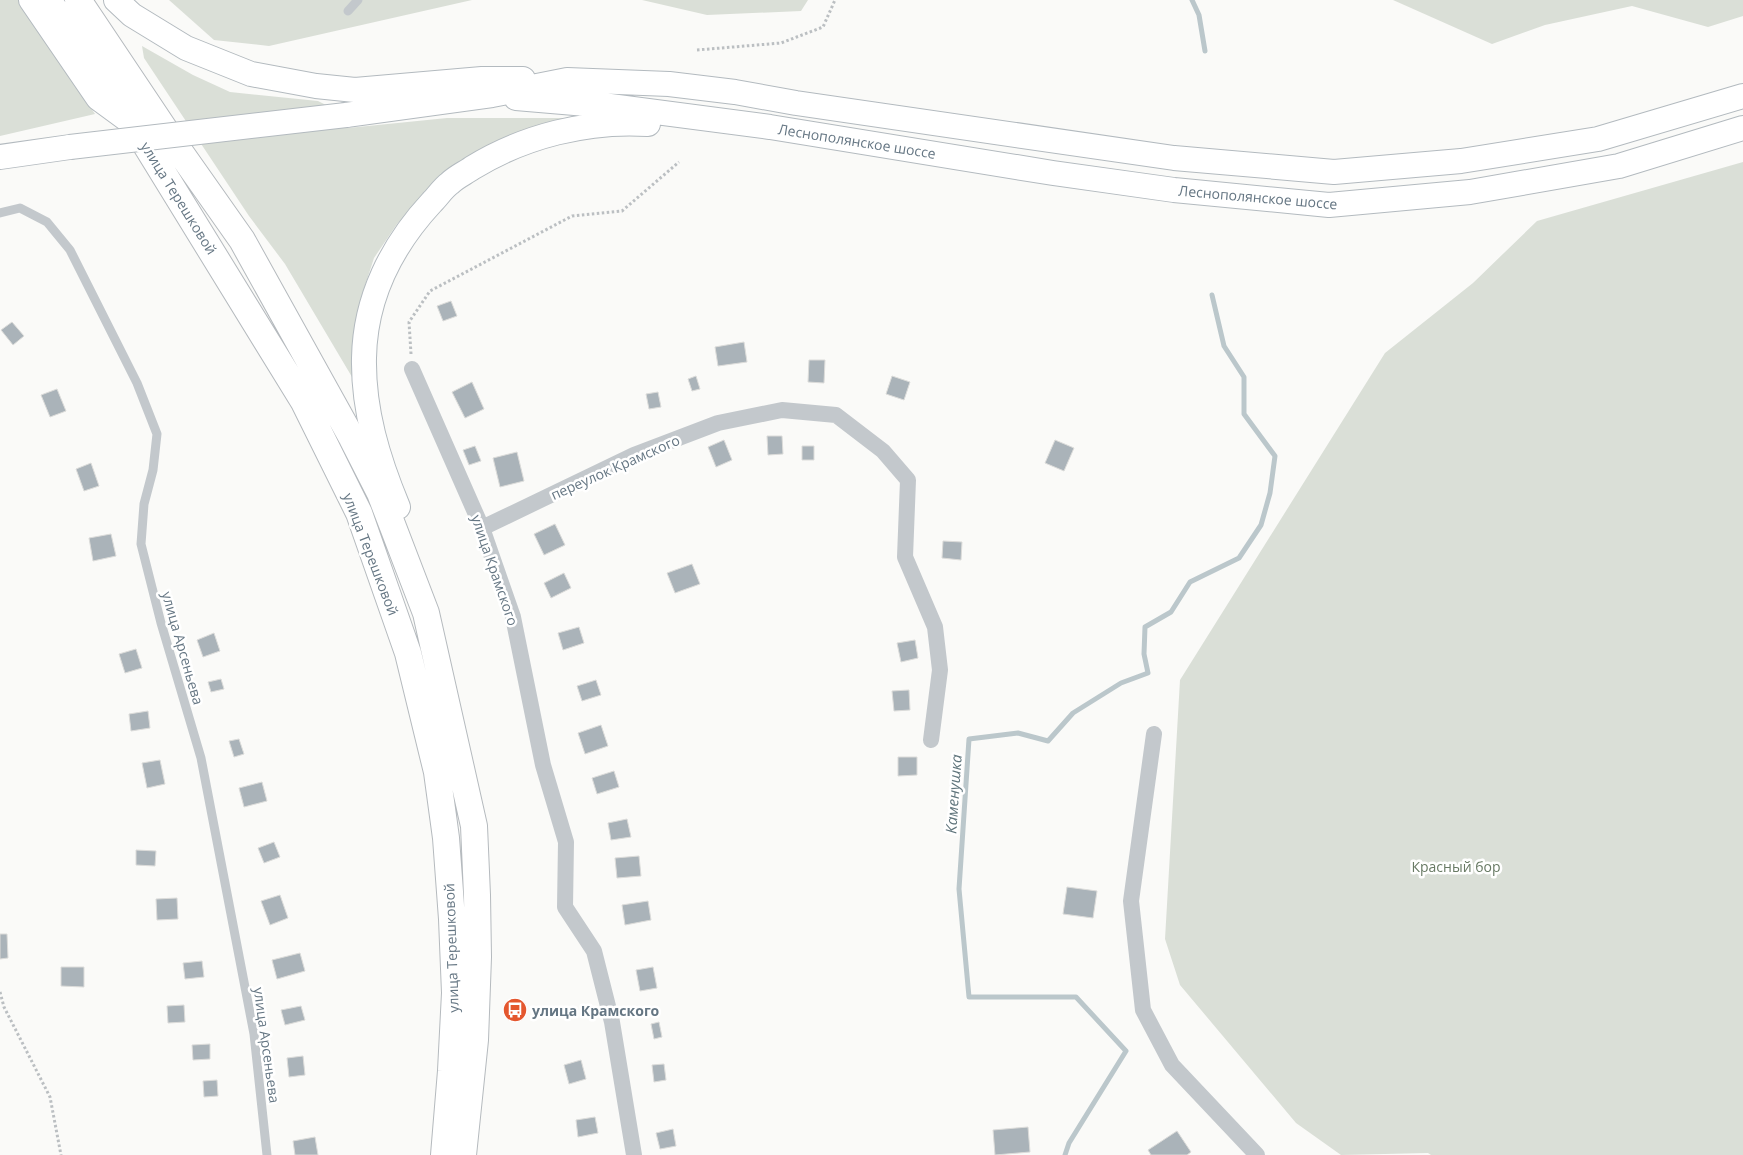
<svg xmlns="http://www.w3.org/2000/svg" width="1743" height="1155" font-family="'Open Sans',sans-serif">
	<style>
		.green { fill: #dadfd7 }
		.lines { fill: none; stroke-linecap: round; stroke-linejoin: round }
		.stream { stroke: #bbc7cb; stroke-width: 5 }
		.building { fill: #aab3b9; stroke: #dcdcda }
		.secondary-casing { stroke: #b3babf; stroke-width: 26 }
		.primary-casing { stroke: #b5babe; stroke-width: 28 }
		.path { stroke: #bbbfc2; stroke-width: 3; stroke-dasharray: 2.5 2.5; stroke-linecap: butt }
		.service { stroke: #c3c8cc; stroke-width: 9 }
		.minor { stroke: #c3c8cc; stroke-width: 16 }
		.secondary { stroke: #fff; stroke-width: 24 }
		.primary { stroke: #fff; stroke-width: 26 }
		.secondary-bridge-casing { stroke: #b3babf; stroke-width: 26; stroke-linecap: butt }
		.secondary-bridge { stroke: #fff; stroke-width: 24 }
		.labels { text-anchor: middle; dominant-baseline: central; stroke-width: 5; stroke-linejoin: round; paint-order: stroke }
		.street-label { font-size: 14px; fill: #657683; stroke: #fff }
		.park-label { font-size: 14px; fill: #687a64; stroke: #fff }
		.poi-label { font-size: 14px; font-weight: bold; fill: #657683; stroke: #fff; text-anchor: start }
		.water-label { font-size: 15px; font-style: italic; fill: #60757c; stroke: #fff }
	</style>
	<rect width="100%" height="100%" fill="#fafaf8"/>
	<!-- green -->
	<path class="green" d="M0,0H19L95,114L0,136Z
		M169,0H472L269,46L214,40Z
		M642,0H808L801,11L707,15Z
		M1393,0H1743V16L1708,27L1632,6L1545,25L1492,44Z
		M142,46L193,75L230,92L318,101L346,115L348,128L447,118H572L423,197L397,224L374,258L360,301L353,336L352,377L285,264L249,216L144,58Z
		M1743,162V1155H1431L1428,1153L1341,1155L1296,1123L1180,985L1165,939L1180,680L1385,353L1473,283L1537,221Z"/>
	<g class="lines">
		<!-- stream -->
		<path class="stream" d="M1192,0L1199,15L1205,51
			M1065,1155L1069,1143L1126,1051L1076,997H969L959,889L969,739L1018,733L1048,741L1073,713L1121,683L1148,673L1144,654L1145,627L1171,612L1190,582L1239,558L1261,525L1270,493L1275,456L1244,414V377L1224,346L1212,295"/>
	</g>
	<!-- building -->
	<path class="building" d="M451,301L457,316L443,321L437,306Z
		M12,322L24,336L13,345L1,330Z
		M744,342L747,362L718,366L715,347Z
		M809,360H825L824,383L808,382Z
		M696,376L700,389L692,391L688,379Z
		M892,376L910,382L904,400L886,394Z
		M472,382L484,409L465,418L452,392Z
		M57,389L66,411L50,417L41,395Z
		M658,392L661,407L649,409L646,394Z
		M767,436H782L783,454L768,455Z
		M724,440L732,460L716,467L708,447Z
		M1055,440L1074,448L1064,471L1045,463Z
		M475,446L481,461L469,465L463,450Z
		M802,446H814V460H802Z
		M517,452L524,481L500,487L493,458Z
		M91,463L99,486L84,491L76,469Z
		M555,524L565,545L544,555L534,534Z
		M111,534L116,556L93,561L89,538Z
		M943,541L962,542L961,560L942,558Z
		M692,564L700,584L675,593L667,573Z
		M564,573L571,588L551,598L544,583Z
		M579,627L584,643L563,650L558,633Z
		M214,633L220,651L203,657L197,640Z
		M915,640L918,658L901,662L897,643Z
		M136,649L142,668L125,673L119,654Z
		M221,679L224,689L211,692L208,682Z
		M596,680L601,695L582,701L577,686Z
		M909,690L910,710L894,711L892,691Z
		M148,711L150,728L131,731L129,714Z
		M601,725L608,746L585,754L578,733Z
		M239,739L244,754L234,757L229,741Z
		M898,757H917V775L898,776Z
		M160,760L165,784L147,788L142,763Z
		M614,771L619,787L597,794L592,778Z
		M262,782L267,801L244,807L239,788Z
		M627,819L631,837L611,840L608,823Z
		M274,842L280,857L264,863L258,848Z
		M136,850L156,851L155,866L136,865Z
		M639,856L641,876L617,878L615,858Z
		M1067,887L1097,891L1093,918L1063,914Z
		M280,895L288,918L270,925L261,901Z
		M177,898L178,919L157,920L156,899Z
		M648,901L651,920L625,925L622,905Z
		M0,934H7L8,958L0,959Z
		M300,953L305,971L277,979L272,960Z
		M202,961L204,977L185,979L183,963Z
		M61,967H84V987L61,986Z
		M653,967L657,988L640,991L636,970Z
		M184,1005L185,1022L168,1023L167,1006Z
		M301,1006L305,1020L285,1025L281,1010Z
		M659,1022L662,1037L654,1039L651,1024Z
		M210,1044V1059L193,1060L192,1045Z
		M303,1056L305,1075L289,1077L287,1058Z
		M581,1060L586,1079L569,1084L564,1065Z
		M664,1064L666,1080L654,1082L652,1065Z
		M217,1080L218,1096L204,1097L203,1081Z
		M595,1117L598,1133L578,1137L576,1120Z
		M1028,1127L1030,1152L995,1155L993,1130Z
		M673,1129L676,1146L660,1149L656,1133Z
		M1177,1131L1191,1152L1187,1155H1151L1148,1150Z
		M315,1137L318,1155H295L293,1141Z"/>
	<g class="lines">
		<!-- secondary casing -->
		<g class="secondary-casing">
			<path id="secondary" d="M31,0L98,98L128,120
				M116,0L132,15L186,48L251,74L316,86L355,90L482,79H523
				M516,98L610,106L770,127L1053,173L1174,190L1329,205L1470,192L1619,166L1743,128
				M346,115L492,95L567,80L669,84L735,92L796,103L1174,158L1334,172L1461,161L1598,139L1743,96
				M0,157L70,147
				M398,507C378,459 363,410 364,358C365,298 392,245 432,202C438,196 443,188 450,183C456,177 465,173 472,168C524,136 588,120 648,124"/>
		</g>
		<!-- primary casing -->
		<g class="primary-casing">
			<path id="primary" d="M48,0L133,124L304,402L359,513L408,653L437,772L446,838L452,919L455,993L451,1071L444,1155
				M78,0L173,142L242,240L352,438L380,493L426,613L474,826L477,895L478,957L475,1040L463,1155"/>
		</g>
		<!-- path -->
		<path class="path" d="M697,50L781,43L823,27L835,0
			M411,354L409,322L430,291L572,216L622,211L679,162
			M0,992L4,1007L50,1097L61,1155"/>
		<!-- service -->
		<path class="service" d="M348,11L358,0
			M0,213L20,208L47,222L70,250L137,383L157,434L153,470L144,504L141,544L161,623L201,758L254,1034L267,1155"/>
		<!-- minor -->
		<path class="minor" d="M412,369L482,528L513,617L543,765L566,842L565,907L594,951L612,1022L634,1155
			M482,528L634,455L718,423L782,410L836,415L883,451L908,480L905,557L935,627L940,670L931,740
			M1154,734L1131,901L1143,1010L1172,1065L1257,1155"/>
		<!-- secondary -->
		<use href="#secondary" class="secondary"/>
		<!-- primary -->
		<use href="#primary" class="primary"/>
		<!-- secondary-bridge casing -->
		<g class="secondary-bridge-casing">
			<path id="secondary-bridge" d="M70,147L346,115"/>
		</g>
		<!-- secondary-bridge -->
		<use href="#secondary-bridge" class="secondary-bridge"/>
	</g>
	<!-- icons -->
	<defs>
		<g id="bus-disc" transform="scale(1.25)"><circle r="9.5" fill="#e4572e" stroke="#fff"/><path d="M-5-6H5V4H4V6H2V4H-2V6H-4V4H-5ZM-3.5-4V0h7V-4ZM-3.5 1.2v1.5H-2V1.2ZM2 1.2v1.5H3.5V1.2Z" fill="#fff"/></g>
	</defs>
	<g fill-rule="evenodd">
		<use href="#bus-disc" x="515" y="1010"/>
	</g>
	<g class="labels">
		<!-- street labels -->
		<g class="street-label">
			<text transform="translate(857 141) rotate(9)">Леснополянское шоссе</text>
			<text transform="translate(1258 197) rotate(5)">Леснополянское шоссе</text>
			<text transform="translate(179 198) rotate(58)">улица Терешковой</text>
			<text transform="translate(615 467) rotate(-24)">переулок Крамского</text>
			<text transform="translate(371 554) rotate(69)">улица Терешковой</text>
			<text transform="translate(495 570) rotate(71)">улица Крамского</text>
			<text transform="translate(183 648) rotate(74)">улица Арсеньева</text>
			<text transform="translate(451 948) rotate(-92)">улица Терешковой</text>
			<text transform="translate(267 1045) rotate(82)">улица Арсеньева</text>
		</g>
		<!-- park labels -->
		<g class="park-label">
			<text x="1456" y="866">Красный бор</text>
		</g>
		<!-- poi labels -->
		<g class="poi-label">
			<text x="532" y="1010">улица Крамского</text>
		</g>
		<!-- water labels -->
		<g class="water-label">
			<text transform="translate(953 794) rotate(-86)">Каменушка</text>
		</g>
	</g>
</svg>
